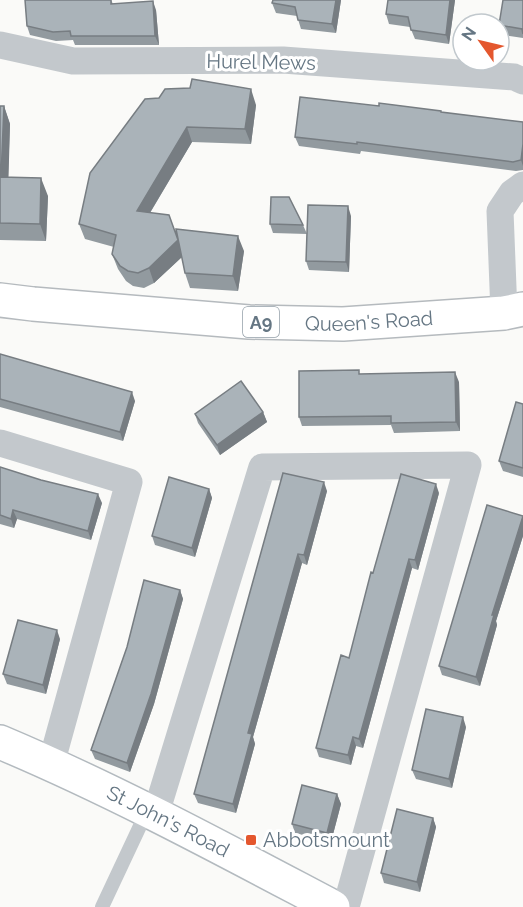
<svg xmlns="http://www.w3.org/2000/svg" width="523" height="907" font-family="Raleway,sans-serif">
	<style>
		.lines { fill: none; stroke-linecap: round; stroke-linejoin: round }
		.secondary-casing { stroke: #b3babf; stroke-width: 36 }
		.primary-casing { stroke: #b5babe; stroke-width: 36 }
		.lane { stroke: #c3c8cc; stroke-width: 14 }
		.street { stroke: #c3c8cc; stroke-width: 27 }
		.secondary { stroke: #fff; stroke-width: 33 }
		.primary { stroke: #fff; stroke-width: 33 }
		.wall { fill: #929a9f }
		.shaded-wall { fill: #777d82 }
		.building { fill: #aab3b9; stroke: #777d82; stroke-width: 1.5 }
		.poi-dot { fill: #e4572e; stroke: #fff; stroke-width: 2 }
		.labels { text-anchor: middle; dominant-baseline: central; stroke-width: 6; stroke-linejoin: round; paint-order: stroke }
		.shield { fill: #fff; stroke: #939fa8; stroke-width: 1.5 }
		.shield-label { font-size: 18px; font-weight: bold; fill: #657683 }
		.street-label { font-size: 20px; fill: #657683; stroke: #fff }
		.poi-label { font-size: 20px; fill: #657683; stroke: #fff; text-anchor: start }
	</style>
	<rect width="100%" height="100%" fill="#fafaf8"/>
	<g class="lines">
		<!-- secondary casing -->
		<g class="secondary-casing">
			<g id="secondary">
				<path id="s1" d="M0,742C114,790 223,849 333,907"/>
			</g>
		</g>
		<!-- primary casing -->
		<g class="primary-casing">
			<g id="primary">
				<path id="s2" d="M0,300L33,304L249,322L343,324L504,313L523,309"/>
			</g>
		</g>
		<!-- lane -->
		<path class="lane" d="M102,907L148,809"/>
		<!-- street -->
		<path class="street" d="M0,45L73,61L283,60L514,77L523,81
			M504,313L500,211L512,193L523,185
			M0,443L129,482L51,764
			M156,813L262,467L468,465L346,907"/>
		<!-- secondary -->
		<use href="#secondary" class="secondary"/>
		<!-- primary -->
		<use href="#primary" class="primary"/>
	</g>
	<!-- wall -->
	<path class="wall" d="M25,0H111L113,4L156,10L159,45H75L73,40L56,41L30,35L27,26Z
		M273,0H341L336,33L301,29L297,16L276,13L272,3Z
		M455,0L449,44L415,39L410,27L389,24L386,14Z
		M523,0V38L503,35L499,25Z
		M190,88L256,105L251,144L192,142L150,213L178,240L244,251L238,291L190,288L185,273L182,257L154,283L144,288L133,286L126,281L118,269L112,254L114,247L85,239L79,224L159,98Z
		M0,106H4L10,124L8,177L48,196L46,241L0,240Z
		M379,106L523,122V170L516,171L361,151L360,154L299,146L295,137Z
		M351,216L349,272L309,270L306,261L307,234L273,233L270,224L303,225L307,234Z
		M0,354L135,401L123,441L0,407Z
		M360,374L459,382L460,431L394,433L391,425L302,426L299,417Z
		M523,404V477L503,471L499,461Z
		M263,412L267,422L220,455L198,423L195,414Z
		M0,467L102,503L91,540L17,519L14,528L0,524Z
		M283,473L327,491L307,565L302,563L253,737L255,744L236,813L198,803L194,794Z
		M209,489L212,498L195,557L155,545L152,536Z
		M439,493L418,570L412,568L363,748L356,746L351,765L319,757L316,748L349,658L373,573Z
		M523,516V536L496,621L497,625L480,686L442,675L439,666Z
		M180,590L183,599L154,704L130,772L95,759L91,750L127,647Z
		M60,639L46,694L7,684L3,674Z
		M466,727L452,788L416,779L412,770Z
		M337,794L341,804L331,842L295,833L292,824Z
		M433,818L436,827L420,892L384,883L381,873Z"/>
	<!-- shaded-wall -->
	<path class="shaded-wall" d="M336,0H341L336,33L332,24Z
		M450,0H455L449,44L446,35Z
		M153,1L156,10L159,45L155,36Z
		M251,89L256,105L251,144L245,129Z
		M4,106L10,124L8,195L1,177Z
		M187,127L192,142L142,226L137,211Z
		M523,144V166L521,160Z
		M41,178L48,196L46,241L40,224Z
		M348,206L351,216L349,272L346,262Z
		M238,236L244,251L238,291L233,276Z
		M178,240L184,255L154,283L149,268Z
		M455,372L459,382L460,431L456,422Z
		M132,392L135,401L123,441L120,432Z
		M263,412L267,422L220,455L217,445Z
		M324,482L327,491L307,565L304,555Z
		M436,484L439,493L418,570L415,560Z
		M209,489L212,498L195,557L192,548Z
		M98,494L102,503L91,540L88,531Z
		M13,510L17,519L14,528L11,519Z
		M523,516V536L496,621L497,625L480,686L476,677L492,615Z
		M298,554L302,563L253,737L255,744L236,813L233,804L248,733Z
		M409,559L412,568L363,748L359,739Z
		M180,590L183,599L154,704L130,772L127,763Z
		M57,630L60,639L46,694L43,685Z
		M463,717L466,727L452,788L449,779Z
		M353,737L356,746L351,765L348,755Z
		M337,794L341,804L331,842L327,833Z
		M433,818L436,827L420,892L417,882Z"/>
	<!-- building -->
	<path class="building" d="M25,0H111V4L153,1L155,36H71L70,31L53,32L27,26Z
		M273,0H336L332,24L298,20L295,7L272,3Z
		M388,0H450L446,35L411,30L408,17L386,14Z
		M503,0H523V34L522,29L499,25Z
		M192,79L251,89L245,129L187,127L137,211L169,215L178,240L149,268L138,273L128,271L120,266L112,254L116,235L79,224L90,173L145,99L159,98L165,89L190,88Z
		M300,97L379,106V103L441,111V112L523,122V144L521,160L513,162L357,142V144L295,137Z
		M0,106H4L1,177L41,178L40,224L0,223Z
		M271,197H289L303,225L270,224Z
		M308,205L348,206L346,262L306,261Z
		M176,229L238,236L233,276L185,273Z
		M0,354L132,392L120,432L0,399Z
		M359,370V374L455,372L456,422L391,423V416L299,417V371Z
		M241,381L263,412L217,445L195,414Z
		M516,402L523,404V468L499,461Z
		M0,467L41,480L98,494L88,531L13,510L11,519L0,515Z
		M283,473L324,482L304,555L298,554L248,733L252,734L233,804L194,794Z
		M401,474L436,484L415,560L409,559L359,739L353,737L348,755L316,748L341,655L349,658L371,572L373,573Z
		M169,477L209,489L192,548L152,536Z
		M487,505L523,516L492,615H494L476,677L439,666Z
		M144,580L180,590L151,694L127,763L91,750L127,647Z
		M18,620L57,630L43,685L3,674Z
		M426,709L463,717L449,779L412,770Z
		M302,785L337,794L327,833L292,824Z
		M397,809L433,818L417,882L381,873Z"/>
	<!-- markers -->
	<rect class="poi-dot" x="245" y="834" width="12" height="12" rx="3"/>
	<g class="labels">
		<!-- shield labels -->
		<rect class="shield" x="243" y="307" width="36" height="30" rx="4.5"/>
		<g class="shield-label">
			<text x="261" y="322">A9</text>
		</g>
		<!-- street labels -->
		<g class="street-label">
			<text transform="translate(261 62) rotate(1)">Hurel Mews</text>
			<text stroke="none"><textPath href="#s2" startOffset="370">Queen's Road</textPath></text>
			<text stroke="none"><textPath href="#s1" startOffset="186">St John's Road</textPath></text>
		</g>
		<!-- poi labels -->
		<g class="poi-label">
			<text x="263" y="840">Abbotsmount</text>
		</g>
	</g>
	<!-- north arrow -->
	<g transform="translate(481 42) rotate(304)"><circle r="28" fill="#ffffff" stroke="#c1c8cd" stroke-width="1.5"/>
	<path d="M0-4.5L10 22L0 15L-10 22Z" fill="#e4572e"/>
	<text y="-9" font-size="16" font-weight="bold" text-anchor="middle" fill="#657683">N</text>
	</g>
</svg>
